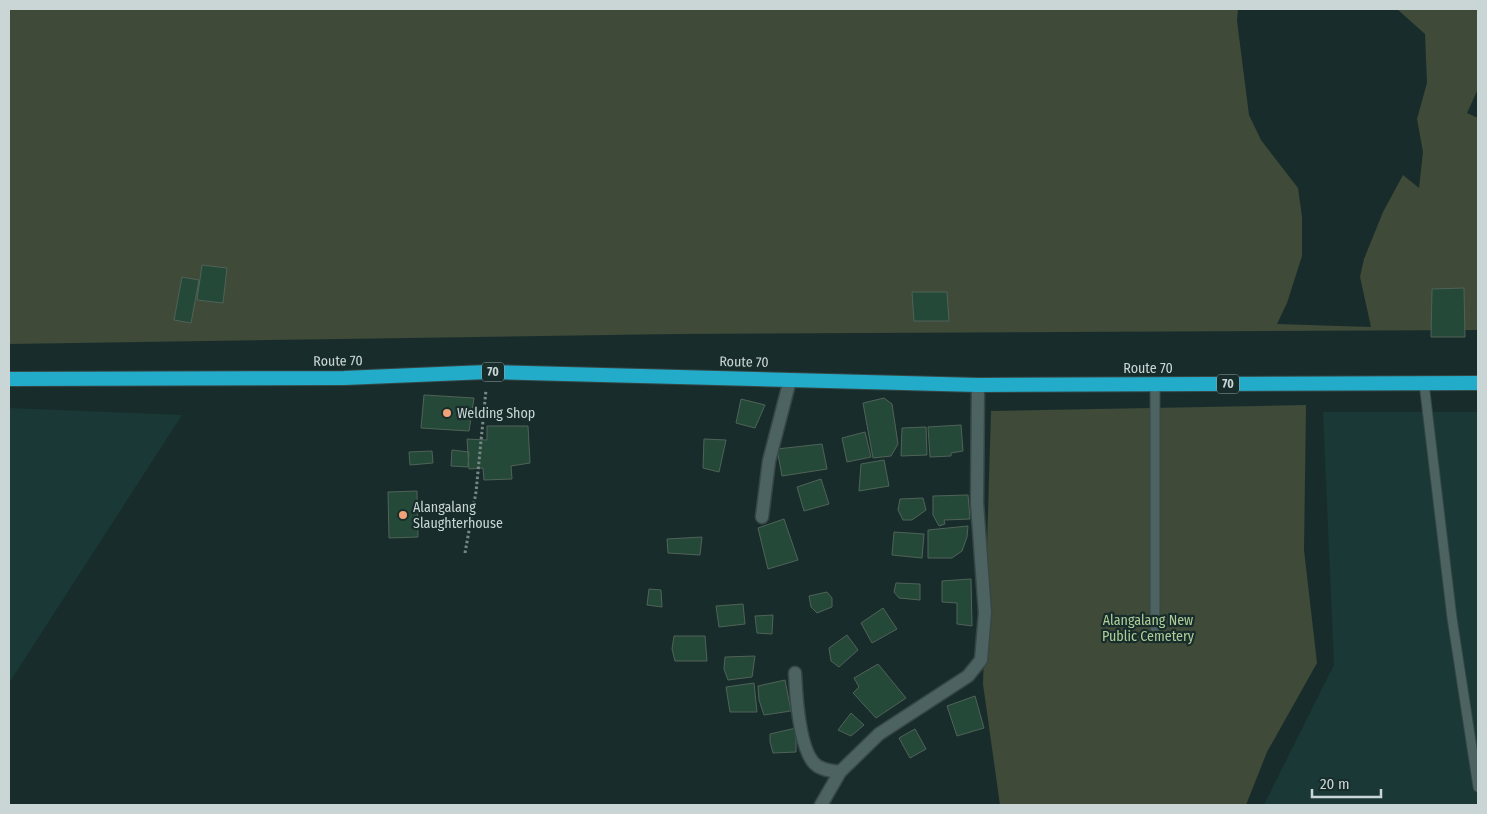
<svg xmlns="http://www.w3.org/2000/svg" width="1487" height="814" font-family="'Fira Sans Condensed',sans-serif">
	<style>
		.built { fill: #193836 }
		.green { fill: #3f4a38 }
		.building { fill: #254938; stroke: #506258 }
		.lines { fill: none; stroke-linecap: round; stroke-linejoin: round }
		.service-casing { stroke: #364746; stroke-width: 11 }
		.minor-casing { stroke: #364746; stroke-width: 15 }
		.trunk-casing { stroke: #364746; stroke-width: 16 }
		.path { stroke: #788887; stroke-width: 3; stroke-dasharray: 2.5 2.5; stroke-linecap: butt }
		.service { stroke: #4d6362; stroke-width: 9 }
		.minor { stroke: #4d6362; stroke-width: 12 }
		.trunk { stroke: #22acca; stroke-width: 14 }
		.poi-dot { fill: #f0a279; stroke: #182d2b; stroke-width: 2 }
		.labels { text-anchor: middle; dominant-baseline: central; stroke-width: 4.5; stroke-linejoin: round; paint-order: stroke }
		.shield { fill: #182d2b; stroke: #94a3a2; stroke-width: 1 }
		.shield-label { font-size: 12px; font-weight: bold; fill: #c9d6d5 }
		.street-label { font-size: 14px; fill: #c9d6d5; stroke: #182d2b }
		.poi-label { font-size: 14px; fill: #c9d6d5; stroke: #182d2b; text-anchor: start }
		.park-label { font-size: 14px; fill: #adce99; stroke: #182d2b }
	</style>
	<rect width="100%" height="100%" fill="#182d2b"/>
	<!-- built -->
	<path class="built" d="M9,408L182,415L9,683Z
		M1323,412H1478V805H1264L1334,665Z"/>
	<!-- green -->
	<path class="green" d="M9,9H1238L1237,21L1249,115L1261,140L1298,188L1302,217V256L1287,303L1277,324L1371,327L1360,277L1364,259L1383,212L1403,175L1419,188L1423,152L1417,119L1427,83L1425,34L1397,9H1478V89L1467,113L1478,118V330L675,334L9,344Z
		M1306,405L1304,550L1317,663L1267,752L1246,805H1000L983,684L991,411Z"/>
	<!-- building -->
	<path class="building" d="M202,265L227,268L223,303L197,300Z
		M182,277L199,280L191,323L174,320Z
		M1464,288L1465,337H1431L1432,289Z
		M912,292H947L949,321H914Z
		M424,395L474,398L469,431L421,428Z
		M884,398L892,404L898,444L891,456L873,458L863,403Z
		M741,399L765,405L755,428L736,423Z
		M961,425L963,451L951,453V456L930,457L928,427Z
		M487,426H528L530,463L511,466L512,479L484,480L483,468L469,469L467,439L487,440Z
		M926,427L927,455L901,456L902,428Z
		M865,432L871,457L847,462L842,438Z
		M704,439L726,440L719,472L703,468Z
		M822,444L827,469L782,476L777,449Z
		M452,450L469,452L468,467L451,466Z
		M432,451L433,463L410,465L409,452Z
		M884,460L889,486L859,491L861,464Z
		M821,479L829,504L804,511L797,487Z
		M417,491L418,537L389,538L388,492Z
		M968,495L970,519L944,520L945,524L939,526L933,515V496Z
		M923,498L926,510L912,520H903L898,510L900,499Z
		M784,519L798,560L768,569L758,528Z
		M968,526L967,537L962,551L952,558H928V530Z
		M894,532L924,534L922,558L892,555Z
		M702,537L700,555L668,553L667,539Z
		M971,579L972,626L957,624V603L942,602V581Z
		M896,583L920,584V600L899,598L894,592Z
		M649,589L661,590L662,607L647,605Z
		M827,592L832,598V607L817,613L811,607L809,596Z
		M743,604L745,624L719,627L716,606Z
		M883,608L897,629L872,643L861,623Z
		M773,615L772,634L757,633L755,616Z
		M847,635L858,650L839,667L831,661L829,648Z
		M674,636H705L707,661H675L672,649Z
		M755,656L752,677L728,680L724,669L725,657Z
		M878,664L906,698L876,718L853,693L859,687L854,678Z
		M785,680L791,711L764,715L759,700L758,686Z
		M754,683L757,712H730L726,687Z
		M975,696L984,728L957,736L947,706Z
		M851,713L864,725L851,736L838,730Z
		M796,728V752L773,753L770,742V734Z
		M915,729L926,749L910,758L899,738Z"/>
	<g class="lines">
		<!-- service casing -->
		<g class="service-casing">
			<path id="service" d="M1424,383L1452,618L1478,787
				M1155,384V628"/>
		</g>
		<!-- minor casing -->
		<g class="minor-casing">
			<path id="minor" d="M762,517L769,461L790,380
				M795,673C796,694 799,749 815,764C821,770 832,771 840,772
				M821,805L840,772L879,734L968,676L981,660L985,613L977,503L978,385"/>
		</g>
		<!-- trunk casing -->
		<g class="trunk-casing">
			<path id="trunk" d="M9,379L344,378L487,372L978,385L1478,383"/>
		</g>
		<!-- path -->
		<path class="path" d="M465,553L476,492L486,390"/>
		<!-- service -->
		<use href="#service" class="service"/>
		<!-- minor -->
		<use href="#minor" class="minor"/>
		<!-- trunk -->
		<use href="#trunk" class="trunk"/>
	</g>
	<!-- markers -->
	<g class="poi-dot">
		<circle cx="447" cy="413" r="5"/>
		<circle cx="403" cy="515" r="5"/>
	</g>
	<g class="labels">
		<!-- shield labels -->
		<g class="shield">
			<rect x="482" y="362.5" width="22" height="19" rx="4"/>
			<rect x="1217" y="374.5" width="22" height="19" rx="4"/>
		</g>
		<g class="shield-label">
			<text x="493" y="372">70</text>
			<text x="1228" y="384">70</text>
		</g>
		<!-- street labels -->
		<g class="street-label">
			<text transform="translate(338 361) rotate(-1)">Route 70</text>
			<text transform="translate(744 362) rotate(1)">Route 70</text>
			<text x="1148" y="368">Route 70</text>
		</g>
		<!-- poi labels -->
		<g class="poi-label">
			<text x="457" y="413">Welding Shop</text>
			<text x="413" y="507">Alangalang<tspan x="413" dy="16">Slaughterhouse</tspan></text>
		</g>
		<!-- park labels -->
		<g class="park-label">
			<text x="1148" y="620">Alangalang New<tspan x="1148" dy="16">Public Cemetery</tspan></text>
		</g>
	</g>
	<!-- border -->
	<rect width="1487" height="814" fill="none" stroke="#c9d6d5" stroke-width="20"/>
	<!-- scale -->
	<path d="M1312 789v8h69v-8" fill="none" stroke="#c9d6d5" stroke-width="2.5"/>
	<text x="1320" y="789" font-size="15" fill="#c9d6d5" stroke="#182d2b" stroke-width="4" paint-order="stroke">20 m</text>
</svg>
